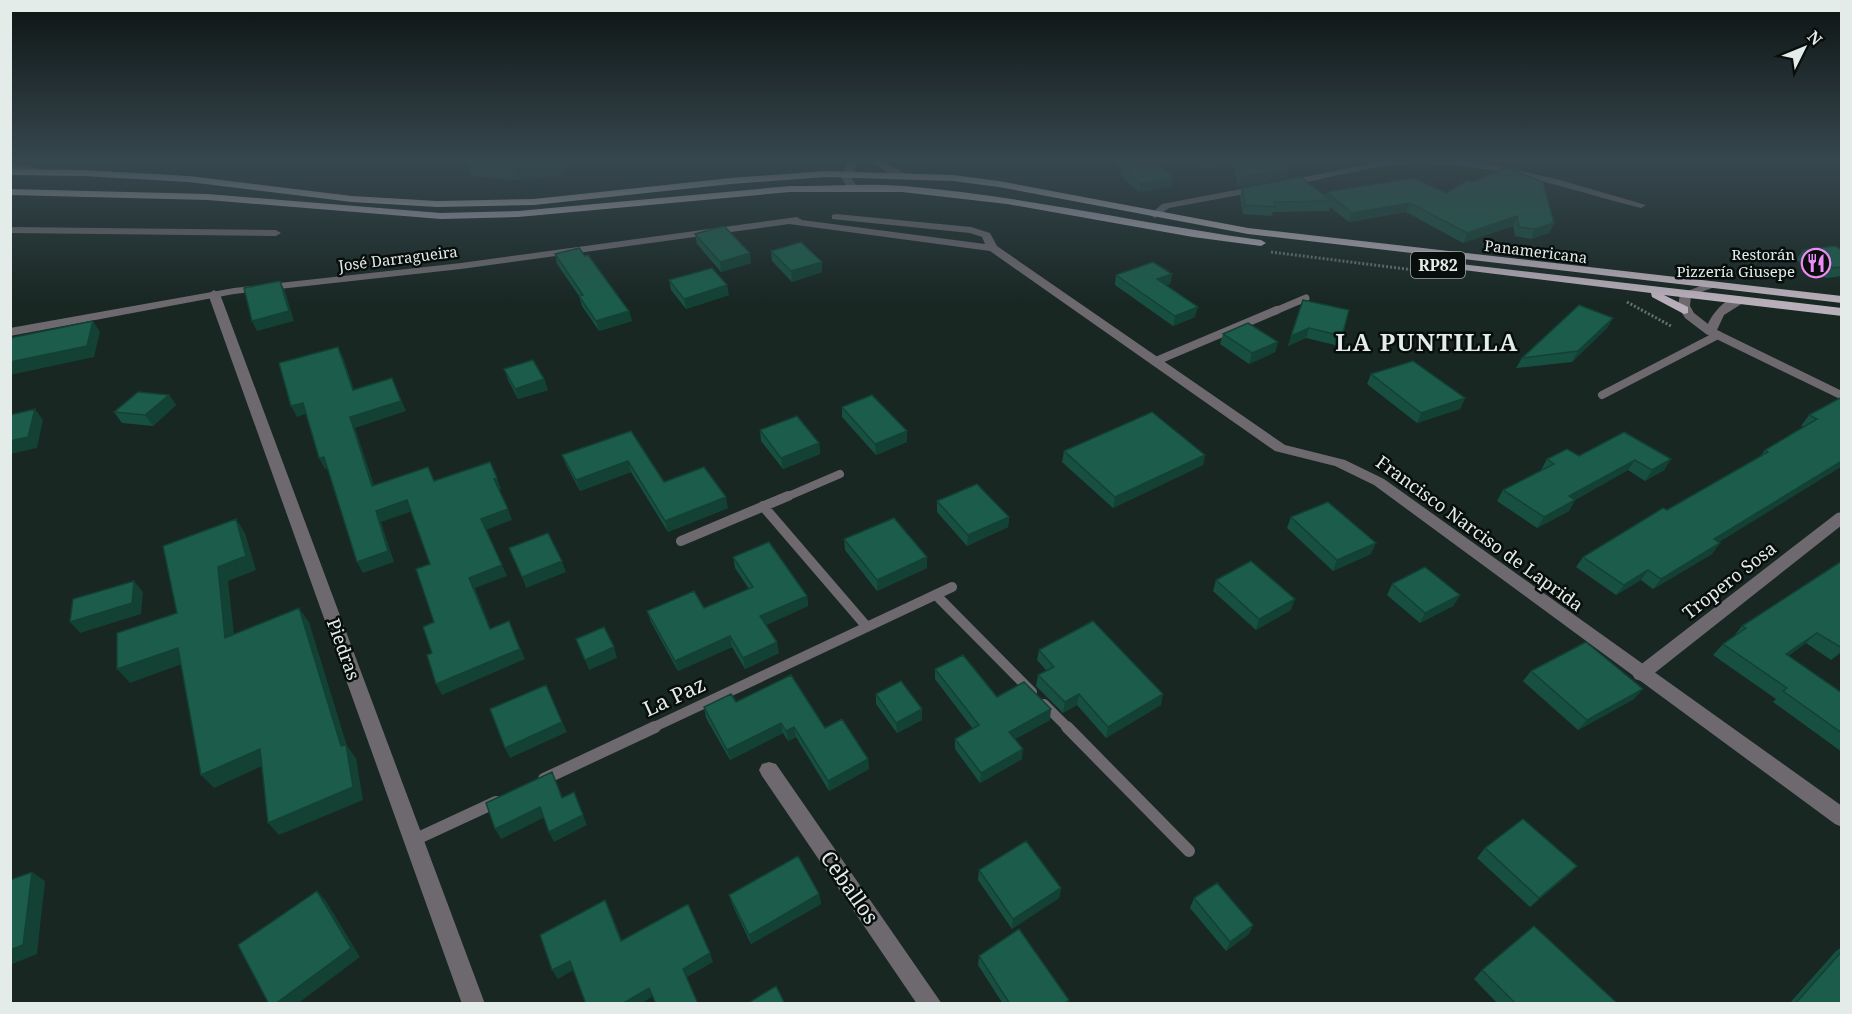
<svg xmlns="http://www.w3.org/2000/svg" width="1852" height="1014" font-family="'Noto Serif',serif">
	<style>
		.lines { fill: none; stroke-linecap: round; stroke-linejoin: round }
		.path { stroke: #64716c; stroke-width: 3; stroke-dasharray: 2 2; stroke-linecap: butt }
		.service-far3 { stroke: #6e696e; stroke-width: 7 }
		.service-far2 { stroke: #6e696e; stroke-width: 8 }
		.service-far1 { stroke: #6e696e; stroke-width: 10 }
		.service { stroke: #6e696e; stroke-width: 12 }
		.minor { fill: #6e696e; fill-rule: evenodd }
		.tertiary { fill: #6e696e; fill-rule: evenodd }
		.primary { fill: #b9afba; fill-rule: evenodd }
		.wall { fill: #175040 }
		.shaded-wall { fill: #134134 }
		.building { fill: #1b5d4a; stroke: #134134; stroke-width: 1.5 }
		.labels { text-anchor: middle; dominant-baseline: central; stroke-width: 5; stroke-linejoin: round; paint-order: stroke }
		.far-street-label { font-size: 15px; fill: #e3ece8; stroke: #080e0c }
		.far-poi-label { font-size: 15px; fill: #e3ece8; stroke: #080e0c; text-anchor: end }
		.shield { fill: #080e0c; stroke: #a1a9a6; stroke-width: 1.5 }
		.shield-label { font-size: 16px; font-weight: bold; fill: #e3ece8 }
		.street-label { font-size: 18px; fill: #e3ece8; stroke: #080e0c }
		.near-street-label { font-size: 21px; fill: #e3ece8; stroke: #080e0c }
		.district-label { font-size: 24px; font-weight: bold; letter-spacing: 1.5px; fill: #e3ece8; stroke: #080e0c }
	</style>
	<rect width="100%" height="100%" fill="#182722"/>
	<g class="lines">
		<!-- path -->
		<path class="path" d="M1271,252L1430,272
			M1627,302L1671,326"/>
		<!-- service-far3 -->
		<path class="service-far3" d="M1273,312L1306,298"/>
		<!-- service-far2 -->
		<path class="service-far2" d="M1156,361L1277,310
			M1602,395L1718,335
			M784,498L840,474"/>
		<!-- service-far1 -->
		<path class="service-far1" d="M763,506L867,627
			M681,541L788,496
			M936,595L1032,692
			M1044,704L1068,728
			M652,728L952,587"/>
		<!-- service -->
		<path class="service" d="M1067,727L1189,851
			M544,779L655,727
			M414,840L496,802"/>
		<!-- minor -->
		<path class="minor" d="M847,161H857L852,179L858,188L857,190H849L842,179Z
			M869,161H881L910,176L905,179L888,173Z
			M1382,161H1471L1499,166L1560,180L1646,205L1641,208C1566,189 1490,161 1412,164C1369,166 1327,178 1285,187L1280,184L1285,181Z
			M10,162L43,170L45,172L40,175L10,168Z
			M1262,185L1267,188L1266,190L1169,208L1155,218L1150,215L1162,204Z
			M10,227L276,230L281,233L276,236L10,233Z
			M1708,283L1714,286L1712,288L1691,296L1690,306L1694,313L1708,324C1714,311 1728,295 1743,297V303L1724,315L1717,330L1842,391V400L1706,334L1685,318L1678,306L1680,294Z
			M214,290L220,294L485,1004H462L208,294Z
			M1842,512V525L1647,679L1641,681L1635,679L1632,674L1635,669L1837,513Z
			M769,762L776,764L942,1004H917L762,776L759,770L762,764Z"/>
		<!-- tertiary -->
		<path class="tertiary" d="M836,214L971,227L990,233L997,246L1285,445L1345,460L1384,479L1842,806V827L1835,824L1374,485L1335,466L1275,451L990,251L789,224L461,269L234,294L10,336V328L234,288L461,263L797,217L802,220L985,244L982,237L970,233L832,219V215Z"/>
		<!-- primary -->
		<path class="primary" d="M10,169L84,170L189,176L352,196L437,201L534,199L731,178L825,171L953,175L999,181L1248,228L1842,296V303L1248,234L999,187L953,181L825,177L731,184L534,205L437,207L352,202L189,182L84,176L10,175Z
			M790,186C828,186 867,183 904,186C1024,196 1142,224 1261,240L1266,243L1261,246L1193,237L1007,204L902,192H790L518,217L441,219L208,200L10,195V189L208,194L441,213L518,211Z
			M1443,262L1842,308V316L1664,295L1688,307V313L1684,314L1652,297L1651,293L1439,267V263Z"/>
	</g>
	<!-- wall -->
	<path class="wall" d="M466,161H573L559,176L516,180L471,176Z
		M1114,161H1155L1173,177L1171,187L1139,192L1121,176L1122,169Z
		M1196,161H1285V162L1284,166L1286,178L1238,187L1234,164L1205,169Z
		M1242,188L1325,196L1326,192L1446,193L1554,223L1549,233L1531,239L1515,236L1513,226L1463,243L1406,212L1349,222L1330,207L1329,211L1273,212L1272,216L1243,214L1240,197Z
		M695,234L751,263L721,272L697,244Z
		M1803,250H1842V276L1826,278L1796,260Z
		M771,251L822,272L792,282L772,261Z
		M555,254L629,311L632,321L599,331L582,306L579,296L557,264Z
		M1172,274L1170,284L1166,285L1195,317L1173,326L1115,285L1116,275Z
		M669,280L729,295L686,309L671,290Z
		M1303,300L1342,336L1339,346L1306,338L1288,346Z
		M1613,318L1607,328L1572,362L1516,368L1522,358Z
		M1223,334L1278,342L1275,352L1249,364L1220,344Z
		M504,369L544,379L548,390L518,399L508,380Z
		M1371,374L1465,398L1460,409L1417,423L1367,384Z
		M169,395L176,405L153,426L122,423L114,412Z
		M1842,397V466L1719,542L1720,543L1712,554L1653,589L1641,580L1616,595L1576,567L1583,557L1759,458L1765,450L1804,427L1801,426L1809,415Z
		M842,407L907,431V442L876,455L842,417Z
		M760,430L819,443L820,454L783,469L761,441Z
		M631,431L664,482L728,508L668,532L631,472L580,491L566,465L562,455Z
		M1064,451L1205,455L1203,465L1113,508L1062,462Z
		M1579,456L1671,459L1664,470L1645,481L1628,470L1575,500L1569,511L1537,528L1497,501L1503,490L1542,470H1541L1547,459Z
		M937,501L1009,517L1008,527L967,546L937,512Z
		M1291,517L1371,554L1333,571L1287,528Z
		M844,539L927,557V568L877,591L845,550Z
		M733,557L807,596L808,606L766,625L779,653L745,669L732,647L678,671L651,622L647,611L704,608L749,589L735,568Z
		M1842,561V652L1831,660L1806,643L1788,656L1842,693V752L1773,702L1776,699L1713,655L1723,644L1733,637L1742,626Z
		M1216,580L1291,610L1256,630L1213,591Z
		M1392,584L1460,595L1453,606L1420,623L1387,595Z
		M1039,650L1161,705L1106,738L1077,705L1063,713L1036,686L1038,675L1047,671L1037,660Z
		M935,669L997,697L1050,720L1015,739L1022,759L980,783L955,749V739L973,729L935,679Z
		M1531,671L1634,699L1578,730L1523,681Z
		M876,694L922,720L897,733L876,704Z
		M736,702L825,728L868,759L869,769L829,791L796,737L788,741L783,733L730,760L706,718L704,707Z
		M1485,848L1577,866L1568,875L1530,907L1477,858Z
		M979,870L1061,888L1059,898L1012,929L978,880Z
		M819,894L821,904L751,944L732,904L729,895Z
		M1194,898L1253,925L1249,934L1226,951L1190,908Z
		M1842,947V1004H1789L1836,951Z
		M979,956L1069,1000L1068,1004H1003L978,965Z
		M1482,970L1618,1004H1498L1474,979Z"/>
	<!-- shaded-wall -->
	<path class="shaded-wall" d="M523,161H573L559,176L516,180L510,162Z
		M1207,161H1234V164L1205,169Z
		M1285,162L1283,170L1289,169L1286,178L1238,187L1240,178L1280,163Z
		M1173,177L1171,187L1139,192L1140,183Z
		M1410,203L1406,212L1349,222L1352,213Z
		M1517,216L1513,226L1463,243L1467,233Z
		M1554,223L1549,233L1531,239L1535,229Z
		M750,253L751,263L721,272L720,262Z
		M822,262V272L792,282L791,271Z
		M1172,274L1170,284L1155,289L1157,279Z
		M280,281L285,291L294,321L257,331L252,321Z
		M727,285L729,295L686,309L684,299Z
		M1198,307L1195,317L1173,326L1175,316Z
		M629,311L632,321L599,331L596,321Z
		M1613,318L1607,328L1572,362L1578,351Z
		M93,321L100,332L94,357L10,375V362Z
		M1309,328L1306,338L1288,346L1291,336Z
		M1278,342L1275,352L1249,364L1252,353Z
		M338,347L343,357L358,401L353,390Z
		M392,378L406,411L355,428L378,497L372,486L350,417Z
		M544,379L548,390L518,399L515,389Z
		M169,395L176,405L153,426L145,415Z
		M1465,398L1460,409L1417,423L1421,413Z
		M303,403L308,413L297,417L291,406Z
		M35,409L43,420L37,448L10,454V441Z
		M907,431V442L876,455L875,444Z
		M819,443L820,454L783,469L781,458Z
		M1205,455L1203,465L1113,508L1115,497Z
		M324,457L330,467L325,469L319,458Z
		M1671,459L1664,470L1645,481L1652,470Z
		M1635,460L1628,470L1562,507L1569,496Z
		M628,461L631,472L580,491L576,480Z
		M1842,461V466L1706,550L1714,539Z
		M497,478L501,489L498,490L494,479Z
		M726,497L728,508L668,532L665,521Z
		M407,500L413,511L381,522L394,562L363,573L357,562L376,511Z
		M1575,500L1569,511L1537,528L1544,517Z
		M508,509L512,520L486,530L481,519Z
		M1009,517L1008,527L967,546L968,535Z
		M236,519L245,533L256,570L228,581L236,651L225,638L218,567Z
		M1376,543L1371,554L1333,571L1337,560Z
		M1720,543L1712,554L1653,589L1661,579Z
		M927,557V568L877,591V580Z
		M562,561L566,572L526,588L522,577Z
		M502,565L507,576L475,588L495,640L469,578Z
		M1648,570L1641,580L1616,595L1624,585Z
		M134,581L143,592L141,614L80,633L70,622Z
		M1460,595L1453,606L1420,623L1425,613Z
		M807,596L808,606L762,627L760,616Z
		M1295,599L1291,610L1256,630L1259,619Z
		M299,608L309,622L347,746L356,758L363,800L279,835L268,823L341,746Z
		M509,621L525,659L442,695L436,684Z
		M1817,633L1806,643L1776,665L1786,654Z
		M730,636L732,647L678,671L675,661Z
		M777,642L779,653L745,669L743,658Z
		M614,647L617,658L589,670L585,660Z
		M178,648L190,661L130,683L117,669Z
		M1842,650V652L1831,660Z
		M546,685L567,732L510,758L505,748Z
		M1643,689L1634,699L1578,730L1587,720Z
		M1079,694L1077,705L1063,713L1065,702Z
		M1163,694L1161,705L1106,738L1108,727Z
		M922,709V720L897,733L896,723Z
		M1051,709L1050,720L1008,742L1009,732Z
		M781,723L783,733L730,760L727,750Z
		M794,727L796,737L788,741L786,731Z
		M260,749L271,762L214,788L201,775Z
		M1023,749L1022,759L980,783L981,773Z
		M868,759L869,769L829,791L828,781Z
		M574,792L587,825L554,842L549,832Z
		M540,807L545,817L501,839L495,829Z
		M1577,866L1568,875L1530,907L1539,898Z
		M32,872L45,881L37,954L10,965V950Z
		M1061,888L1059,898L1012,929L1013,919Z
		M317,891L326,901L360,957L297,1004H275Z
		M819,894L821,904L751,944L749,935Z
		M605,900L610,910L626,950L621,941Z
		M1253,925L1249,934L1226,951L1230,942Z
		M710,953L713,962L687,977L683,969Z
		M570,961L575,969L558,979L552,970Z
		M649,988L653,996L641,1004H622Z"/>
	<!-- building -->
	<path class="building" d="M498,161H523L510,162Z
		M1125,161H1155L1173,177L1140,183L1123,167L1130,165Z
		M1237,161H1285V162L1280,163L1289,169L1240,178Z
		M1505,167L1543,182L1554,223L1535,229L1519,227L1517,216L1467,233L1410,203L1352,213L1326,192L1414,178L1446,193L1468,180L1474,182Z
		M1300,177L1332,201L1274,202L1275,207L1245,205L1242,188Z
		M724,226L750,253L720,262L695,234Z
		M801,242L822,262L791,271L771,251Z
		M1835,246L1842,250V267L1833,268L1803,250Z
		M579,248L585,256L588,255L629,311L596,321L579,296L583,295L555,254Z
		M1153,262L1172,274L1157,279L1198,307L1175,316L1116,275Z
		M712,268L727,285L684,299L669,280Z
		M280,281L289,311L252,321L244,288Z
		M1303,300L1349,310L1342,336L1309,328L1291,336Z
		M1579,305L1613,318L1578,351L1522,358Z
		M93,321L87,346L10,362V338Z
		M1248,323L1278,342L1252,353L1223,334Z
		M338,347L353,390L392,378L401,401L350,417L372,486L428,467L434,481L490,462L497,478L494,479L508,509L481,519L502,565L469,578L490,629L509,621L520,649L436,684L427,655L432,653L423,627L434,622L416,569L430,564L407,500L376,511L388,551L357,562L324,457L319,458L303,403L291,406L279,363Z
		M533,360L544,379L515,389L504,369Z
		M1413,361L1465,398L1421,413L1371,374Z
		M138,392L169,395L145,415L114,412Z
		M872,395L907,431L875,444L842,407Z
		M1842,397V461L1714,539L1720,543L1661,579L1648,570L1624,585L1583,557L1663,508L1667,510L1768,452L1765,450L1817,419L1809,415Z
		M35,409L28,437L10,441V415Z
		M1152,412L1205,455L1115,497L1064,451Z
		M797,416L819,443L781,458L760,430Z
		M631,431L664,482L704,467L726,497L665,521L628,461L576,480L562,455Z
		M1624,432L1671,459L1652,470L1635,460L1569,496L1575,500L1544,517L1503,490L1554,464L1547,459L1567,449L1579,456Z
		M977,484L1009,517L968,535L937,501Z
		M1328,502L1376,543L1337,560L1291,517Z
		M894,518L927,557L877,580L844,539Z
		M236,519L246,556L218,567L225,638L299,608L341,746L346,745L353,787L268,823L260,749L201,775L178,648L117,669V633L177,613L163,546Z
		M548,533L562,561L522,577L509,548Z
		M769,542L807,596L760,616L777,642L743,658L730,636L675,661L647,611L694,591L704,608L753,587L733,557Z
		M1251,561L1295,599L1259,619L1216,580Z
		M1842,561V648L1817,633L1786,654L1842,693V733L1783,691L1787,688L1723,644L1746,628L1742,626Z
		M1425,567L1460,595L1425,613L1392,584Z
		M134,581L132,603L70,622L73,599Z
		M1093,621L1163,694L1108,727L1079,694L1065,702L1038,675L1054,667L1039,650Z
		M604,627L614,647L585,660L576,639Z
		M1586,642L1643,689L1587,720L1531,671Z
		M963,655L997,697L1024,682L1051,709L1009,732L1023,749L981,773L955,739L979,725L935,669Z
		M791,675L825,728L842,719L868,759L828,781L794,727L786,731L781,723L727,750L704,707L731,694L736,702Z
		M901,681L922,709L896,723L876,694Z
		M546,685L562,722L505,748L490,709Z
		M552,772L562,798L574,792L583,815L549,832L540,807L495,829L486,803Z
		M1523,819L1577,866L1539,898L1485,848Z
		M1026,841L1061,888L1013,919L979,870Z
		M798,856L819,894L749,935L729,895Z
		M32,872L23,945L10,950V880Z
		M1217,883L1253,925L1230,942L1194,898Z
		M317,891L351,948L275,1004H269L238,945Z
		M605,900L621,941L688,904L710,953L683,969L698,1004H656L649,988L622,1004H586L570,961L552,970L540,935Z
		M1534,926L1618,1004H1516L1482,970Z
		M1019,929L1069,1000L1064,1004H1010L979,956Z
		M1842,951V1004H1795Z
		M776,986L785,1004H747Z"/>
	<!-- sky -->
	<linearGradient id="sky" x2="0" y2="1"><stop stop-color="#0d1513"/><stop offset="0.53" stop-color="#37474f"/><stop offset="1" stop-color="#37474f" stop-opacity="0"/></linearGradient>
	<rect width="1852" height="303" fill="url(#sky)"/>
	<!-- icons -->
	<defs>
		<g id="restaurant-ring" transform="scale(1.5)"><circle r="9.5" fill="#080e0c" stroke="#ee8bf8" stroke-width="1.5"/><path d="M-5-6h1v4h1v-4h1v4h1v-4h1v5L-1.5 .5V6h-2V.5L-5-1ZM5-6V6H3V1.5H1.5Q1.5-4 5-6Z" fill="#ee8bf8"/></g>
	</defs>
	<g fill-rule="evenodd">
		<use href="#restaurant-ring" x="1816" y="263"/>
	</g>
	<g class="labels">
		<!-- far-street labels -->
		<g class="far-street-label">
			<text transform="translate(1536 251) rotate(7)">Panamericana</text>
			<text transform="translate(398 258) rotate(-7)">José Darragueira</text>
		</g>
		<!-- far-poi labels -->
		<g class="far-poi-label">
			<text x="1795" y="254">Restorán<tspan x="1795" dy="17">Pizzería Giusepe</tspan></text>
		</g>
		<!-- shield labels -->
		<rect class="shield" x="1411" y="252" width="54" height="26" rx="4.5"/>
		<g class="shield-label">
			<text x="1438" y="265">RP82</text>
		</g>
		<!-- street labels -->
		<g class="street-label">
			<text transform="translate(1480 533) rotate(36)">Francisco Narciso de Laprida</text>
			<text transform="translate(1729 580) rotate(-38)">Tropero Sosa</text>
			<text transform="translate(344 649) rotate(70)">Piedras</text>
		</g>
		<!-- near-street labels -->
		<g class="near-street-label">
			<text transform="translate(674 696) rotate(-25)">La Paz</text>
			<text transform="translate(850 887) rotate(55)">Ceballos</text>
		</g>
		<!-- district labels -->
		<g class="district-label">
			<text x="1427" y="341">LA PUNTILLA</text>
		</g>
	</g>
	<!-- border -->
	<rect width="1852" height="1014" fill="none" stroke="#e3ece8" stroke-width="24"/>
	<!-- north arrow -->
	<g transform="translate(1804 48) rotate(47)" stroke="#080e0c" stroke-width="4.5" paint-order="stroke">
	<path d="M0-4.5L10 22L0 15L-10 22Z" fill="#e3ece8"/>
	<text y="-9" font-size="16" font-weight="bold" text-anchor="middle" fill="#e3ece8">N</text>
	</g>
</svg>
